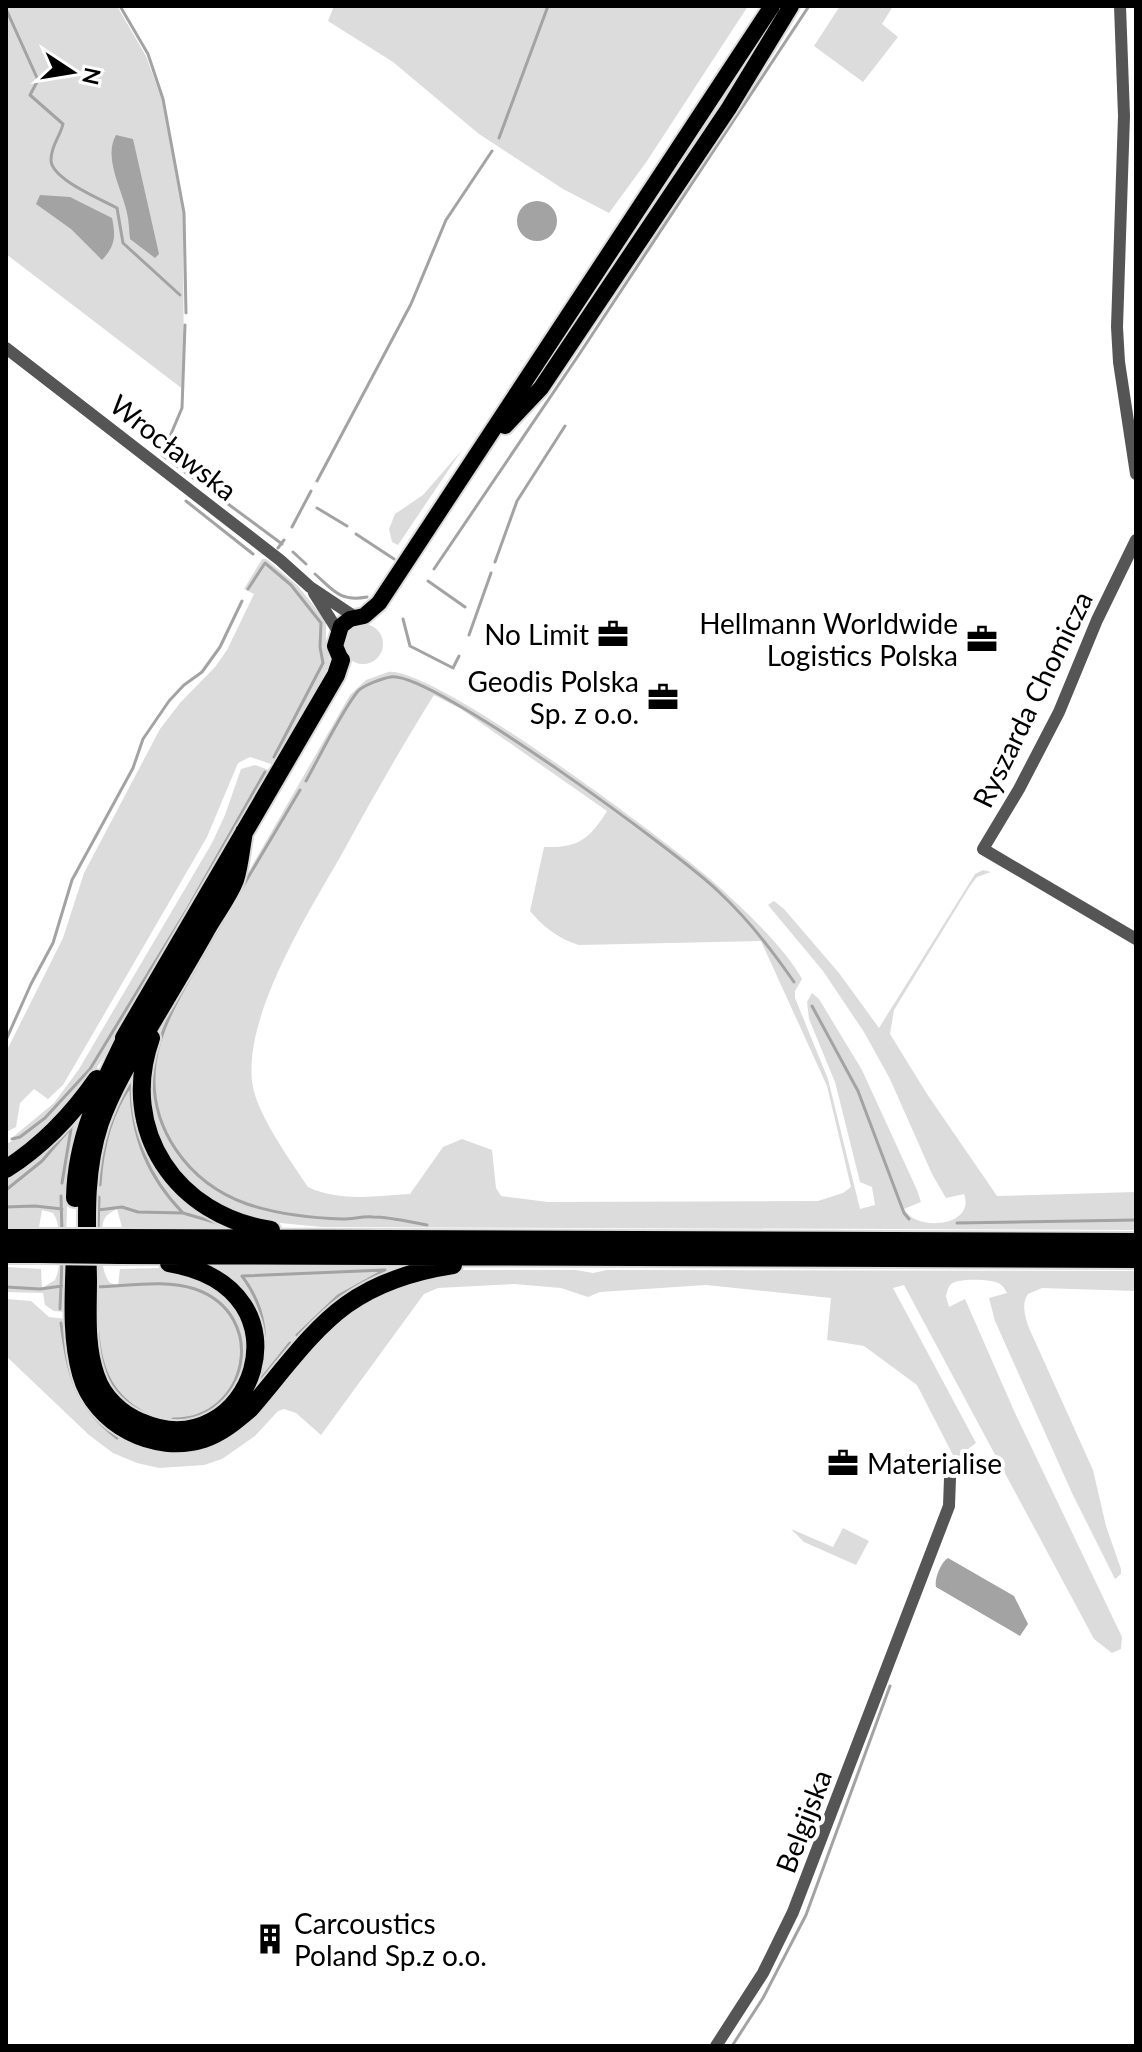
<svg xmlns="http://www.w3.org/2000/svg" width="1142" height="2052" font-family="Lato,sans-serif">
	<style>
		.green { fill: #dcdcdc; fill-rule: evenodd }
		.water { fill: #a3a3a3 }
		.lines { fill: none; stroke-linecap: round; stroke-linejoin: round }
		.stream { stroke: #a3a3a3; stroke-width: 3 }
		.major-casing { stroke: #dbdbdb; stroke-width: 20 }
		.highway-casing { stroke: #dbdbdb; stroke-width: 22 }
		.minor { stroke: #555; stroke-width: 12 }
		.major { stroke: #000; stroke-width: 16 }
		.highway { stroke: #000; stroke-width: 18 }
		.highway-bridge-casing { stroke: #dbdbdb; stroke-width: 22; stroke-linecap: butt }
		.highway-bridge { stroke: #000; stroke-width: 18 }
		.labels { text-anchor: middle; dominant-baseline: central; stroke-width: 8; stroke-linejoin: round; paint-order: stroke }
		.street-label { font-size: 28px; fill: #000; stroke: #fff }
		.poi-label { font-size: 28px; fill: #000; stroke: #fff; text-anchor: end }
	</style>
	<rect width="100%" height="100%" fill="#fff"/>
	<!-- green -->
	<path class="green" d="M6,6H117L146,56L162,100L183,213L184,390L6,254Z
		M334,6H748L647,161L609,213L563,189L479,134L393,62L328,21Z
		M840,6H893L882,24L898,37L863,82L814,46Z
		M462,450L398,545L392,542L389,529L395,514L423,495Z
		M262,559H266L298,586L326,621V645L330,663L274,765L250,757L238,763L207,837L73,1068L63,1085L48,1099L34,1089L20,1103L16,1127L6,1132V1052L63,938L84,873L160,729L180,703L215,667L227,650L254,594L244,589Z
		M343 644a20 20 0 1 1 40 0a20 20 0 1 1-40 0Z
		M388,672C433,666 660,836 703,873C732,898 784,945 802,979L795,991V998L828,1079L860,1209L875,1205L872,1187L860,1182L835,1082L809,1019L807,1002L812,993L819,999L862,1070L917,1190L921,1202L904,1209C916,1232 976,1227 964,1194L946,1198L932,1174L890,1079L864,1032L823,971L768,905L774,901L784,909L839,973L879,1028L975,874L983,870L991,872L977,877L970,886L894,1010L890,1034L927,1094L997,1196L1136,1192V1230L322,1227L259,1221L217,1206L182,1177L162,1146L150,1112L149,1079L158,1034L164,1019L350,695L366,680ZM434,695L461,709L607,811C589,840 578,848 544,847L530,911C543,927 559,939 579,945L761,941L827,1086L851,1187L843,1193L818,1201L548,1202L501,1196L496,1188L492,1150L462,1139L443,1147L410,1194C377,1196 339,1202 308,1187C291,1162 258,1115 253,1087C240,1020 310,910 343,852C372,799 402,746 434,695Z
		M342,677L118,1070C82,1138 82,1190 82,1264C82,1302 75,1350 92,1385C147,1494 310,1407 250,1303C240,1286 225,1278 213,1265H384L403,1268C370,1281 341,1296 315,1321C263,1370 215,1482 123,1423C90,1401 81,1365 79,1327C78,1301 79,1274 80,1248C80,1184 83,1136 111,1076Z
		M255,765L269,770V777L103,1059L65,1111L6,1163V1144L14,1140L13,1137L54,1103L79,1069L212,843L225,815L241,769Z
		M139,1056L150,1151L239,1230L122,1227L117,1209C111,1212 105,1215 103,1223C99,1237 100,1272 110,1283L118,1285L120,1269L163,1268L191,1273L232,1299L249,1338L241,1381L222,1406L192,1421H151L111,1392L94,1342L96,1167L117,1097Z
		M85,1105C62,1171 67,1242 66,1312L54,1311L45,1305L43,1293L6,1292V1267L41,1269L42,1288L55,1280C62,1265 63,1227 53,1213L42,1210L39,1227L6,1228V1177Z
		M452,1270H576L593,1273L607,1270L1136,1271V1291L1042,1288L1028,1294C1021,1305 1025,1316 1029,1328L1093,1470L1106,1526L1121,1569V1574L1115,1579L1072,1493L995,1321L989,1298L1007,1293C1004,1288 1004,1286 998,1283C991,1279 958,1278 951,1284C948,1287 947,1292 946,1296L949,1307L965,1299L1015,1413L1122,1637L1121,1649L1112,1653L1094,1639L904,1285L893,1288L976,1443L955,1459L917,1385L864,1346L827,1340L831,1298L706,1285L600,1292L588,1297L561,1288L514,1284L438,1288L424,1294L321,1435L296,1413L284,1409L278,1411L255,1436L222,1459L204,1465L159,1468L137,1463L113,1453L89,1435L6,1356V1299L31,1301L49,1317L66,1319L71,1367L189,1450L367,1297Z
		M843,1528L869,1541L856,1565L804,1542L791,1529L833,1547Z"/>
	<!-- water -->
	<path class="water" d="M116,135L133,139L159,254L155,258L130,239C129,231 129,221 127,213C122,189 103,158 116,135Z
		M40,195L70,197L112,218C116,237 115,246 102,260L71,229L36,204Z
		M517 221a20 20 0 1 1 40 0a20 20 0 1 1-40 0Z
		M948,1558L1014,1596L1028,1624L1020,1636L936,1587C934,1579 941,1562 948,1558Z"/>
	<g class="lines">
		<!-- stream -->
		<path class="stream" d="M120,6L148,54L163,99L184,213L186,313
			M6,9L38,80L30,95L63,124C60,137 51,145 51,160C51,179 101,199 117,208L123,243L180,295
			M499,138L548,6
			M185,325L182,408L162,455L282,544
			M317,481L411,304L446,220L492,151
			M186,501L253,554
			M317,508L347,526
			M292,527L311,491
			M356,534L394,559
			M278,548L284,540
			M293,552L306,564
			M495,562L517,501L565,426
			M434,569L578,356L809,6
			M315,574C334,591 340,602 367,597
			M428,581L465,607
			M248,589L265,563L291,585L321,623L320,647L323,663L274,757
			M403,619L410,646L453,668L459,656
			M469,635L491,573
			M306,781C320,756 341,712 358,691C364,685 383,678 391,677C432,671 683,856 720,893C749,920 772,950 794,982
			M300,790C267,846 233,902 201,958C183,990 160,1026 155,1063C147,1127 188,1183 247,1204C277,1214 311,1218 343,1219C353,1219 363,1216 373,1217C391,1217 410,1222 427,1225
			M812,1006L858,1091L904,1213L909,1219
			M6,1040L31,984L53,943L72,880L133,768L143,739L169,701L184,685L202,672L220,647L242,601
			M131,1085C131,1136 148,1177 183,1213
			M12,1139L20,1137L45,1118L90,1069L188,908L265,772
			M62,1183L71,1129
			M100,1185C102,1150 111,1113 131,1085
			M6,1190L42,1161L72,1126
			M61,1196L62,1233
			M6,1207L35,1206L62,1209
			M98,1210L122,1207L138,1212L183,1213L231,1227
			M957,1223L1136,1220
			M98,1231L99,1197
			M6,1287L40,1289L62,1286
			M97,1287V1262
			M60,1309L62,1261
			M97,1310V1287C128,1286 166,1279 195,1289C270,1315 248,1420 173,1419
			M97,1321C99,1362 107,1394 146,1414
			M61,1323C68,1373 74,1405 117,1438
			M290,1343L259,1382C269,1343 267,1309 242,1276L385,1270L338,1296L297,1335
			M732,2046L763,1998L806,1915L890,1686"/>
		<!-- major casing -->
		<g class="major-casing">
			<path id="major" d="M505,426L541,388L729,108L791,6
				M341,660L335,646L341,626L350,619L364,616L379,603L772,6"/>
		</g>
		<!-- highway casing -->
		<g class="highway-casing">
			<path id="highway" d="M124,1038L336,675L341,660
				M151,1038C118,1131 177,1216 271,1230
				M6,1169C42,1146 72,1115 97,1079
				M75,1198C76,1136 103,1084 130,1029
				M6,1238H41
				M119,1238L1136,1242
				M75,1240C75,1284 69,1331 81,1374C95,1425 155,1455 204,1439C222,1433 236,1421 250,1409C317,1330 342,1282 453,1265
				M6,1254H41
				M119,1255L1136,1259
				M169,1263C319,1288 250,1470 141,1422C121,1414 103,1397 96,1376C85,1346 88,1311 88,1280C87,1227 83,1174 100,1123C112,1089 131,1058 150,1026C168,995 187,964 205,932C214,915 228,898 235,880C240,865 241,847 244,832"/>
		</g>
		<!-- minor -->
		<path class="minor" d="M1120,6L1124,116L1117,327L1119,362L1136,474
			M6,348L280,560L310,587L355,617
			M1136,540L1097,620L1059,712L1019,789L983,849L1136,939
			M314,593L338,631
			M716,2046L763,1973L793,1912L949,1506L950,1478"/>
		<!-- major -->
		<use href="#major" class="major"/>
		<!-- highway -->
		<use href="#highway" class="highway"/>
		<!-- highway-bridge casing -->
		<g class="highway-bridge-casing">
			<path id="highway-bridge" d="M41,1238H119
				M41,1254L119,1255"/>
		</g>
		<!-- highway-bridge -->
		<use href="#highway-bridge" class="highway-bridge"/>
	</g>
	<!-- icons -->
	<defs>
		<g id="office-bare" transform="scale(2.4)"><path d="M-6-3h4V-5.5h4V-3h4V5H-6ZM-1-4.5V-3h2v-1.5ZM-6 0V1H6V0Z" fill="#000" stroke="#fff" stroke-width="2.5" paint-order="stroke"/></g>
		<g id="building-bare" transform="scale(2.4)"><path d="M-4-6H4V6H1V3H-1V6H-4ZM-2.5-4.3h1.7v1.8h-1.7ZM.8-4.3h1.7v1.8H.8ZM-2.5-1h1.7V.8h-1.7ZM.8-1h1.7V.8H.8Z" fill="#000" stroke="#fff" stroke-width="2.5" paint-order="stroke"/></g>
	</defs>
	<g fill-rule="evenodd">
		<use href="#office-bare" x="613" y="634"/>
		<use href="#office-bare" x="982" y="639"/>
		<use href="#office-bare" x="663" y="697"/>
		<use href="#office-bare" x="843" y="1463"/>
		<use href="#building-bare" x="270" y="1939"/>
	</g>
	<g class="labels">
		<!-- street labels -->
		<g class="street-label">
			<text transform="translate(174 447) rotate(38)">Wrocławska</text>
			<text transform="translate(1032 699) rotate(-64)">Ryszarda Chomicza</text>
			<text transform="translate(803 1821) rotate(-69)">Belgijska</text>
		</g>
		<!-- poi labels -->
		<g class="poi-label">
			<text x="958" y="623">Hellmann Worldwide<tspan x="958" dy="32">Logistics Polska</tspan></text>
			<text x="589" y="634">No Limit</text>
			<text x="639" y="681">Geodis Polska<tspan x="639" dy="32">Sp. z o.o.</tspan></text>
			<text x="867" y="1463" text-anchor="start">Materialise</text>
			<text x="294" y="1923" text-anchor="start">Carcoustics<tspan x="294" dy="32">Poland Sp.z o.o.</tspan></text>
		</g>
	</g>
	<!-- border -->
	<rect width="1142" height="2052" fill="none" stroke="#000000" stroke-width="16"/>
	<!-- north arrow -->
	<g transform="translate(72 72) rotate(102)" stroke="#ffffff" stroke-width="6" paint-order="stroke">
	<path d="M0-6L14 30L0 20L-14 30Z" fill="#000000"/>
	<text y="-12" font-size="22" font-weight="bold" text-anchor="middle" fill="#000000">N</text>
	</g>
</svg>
